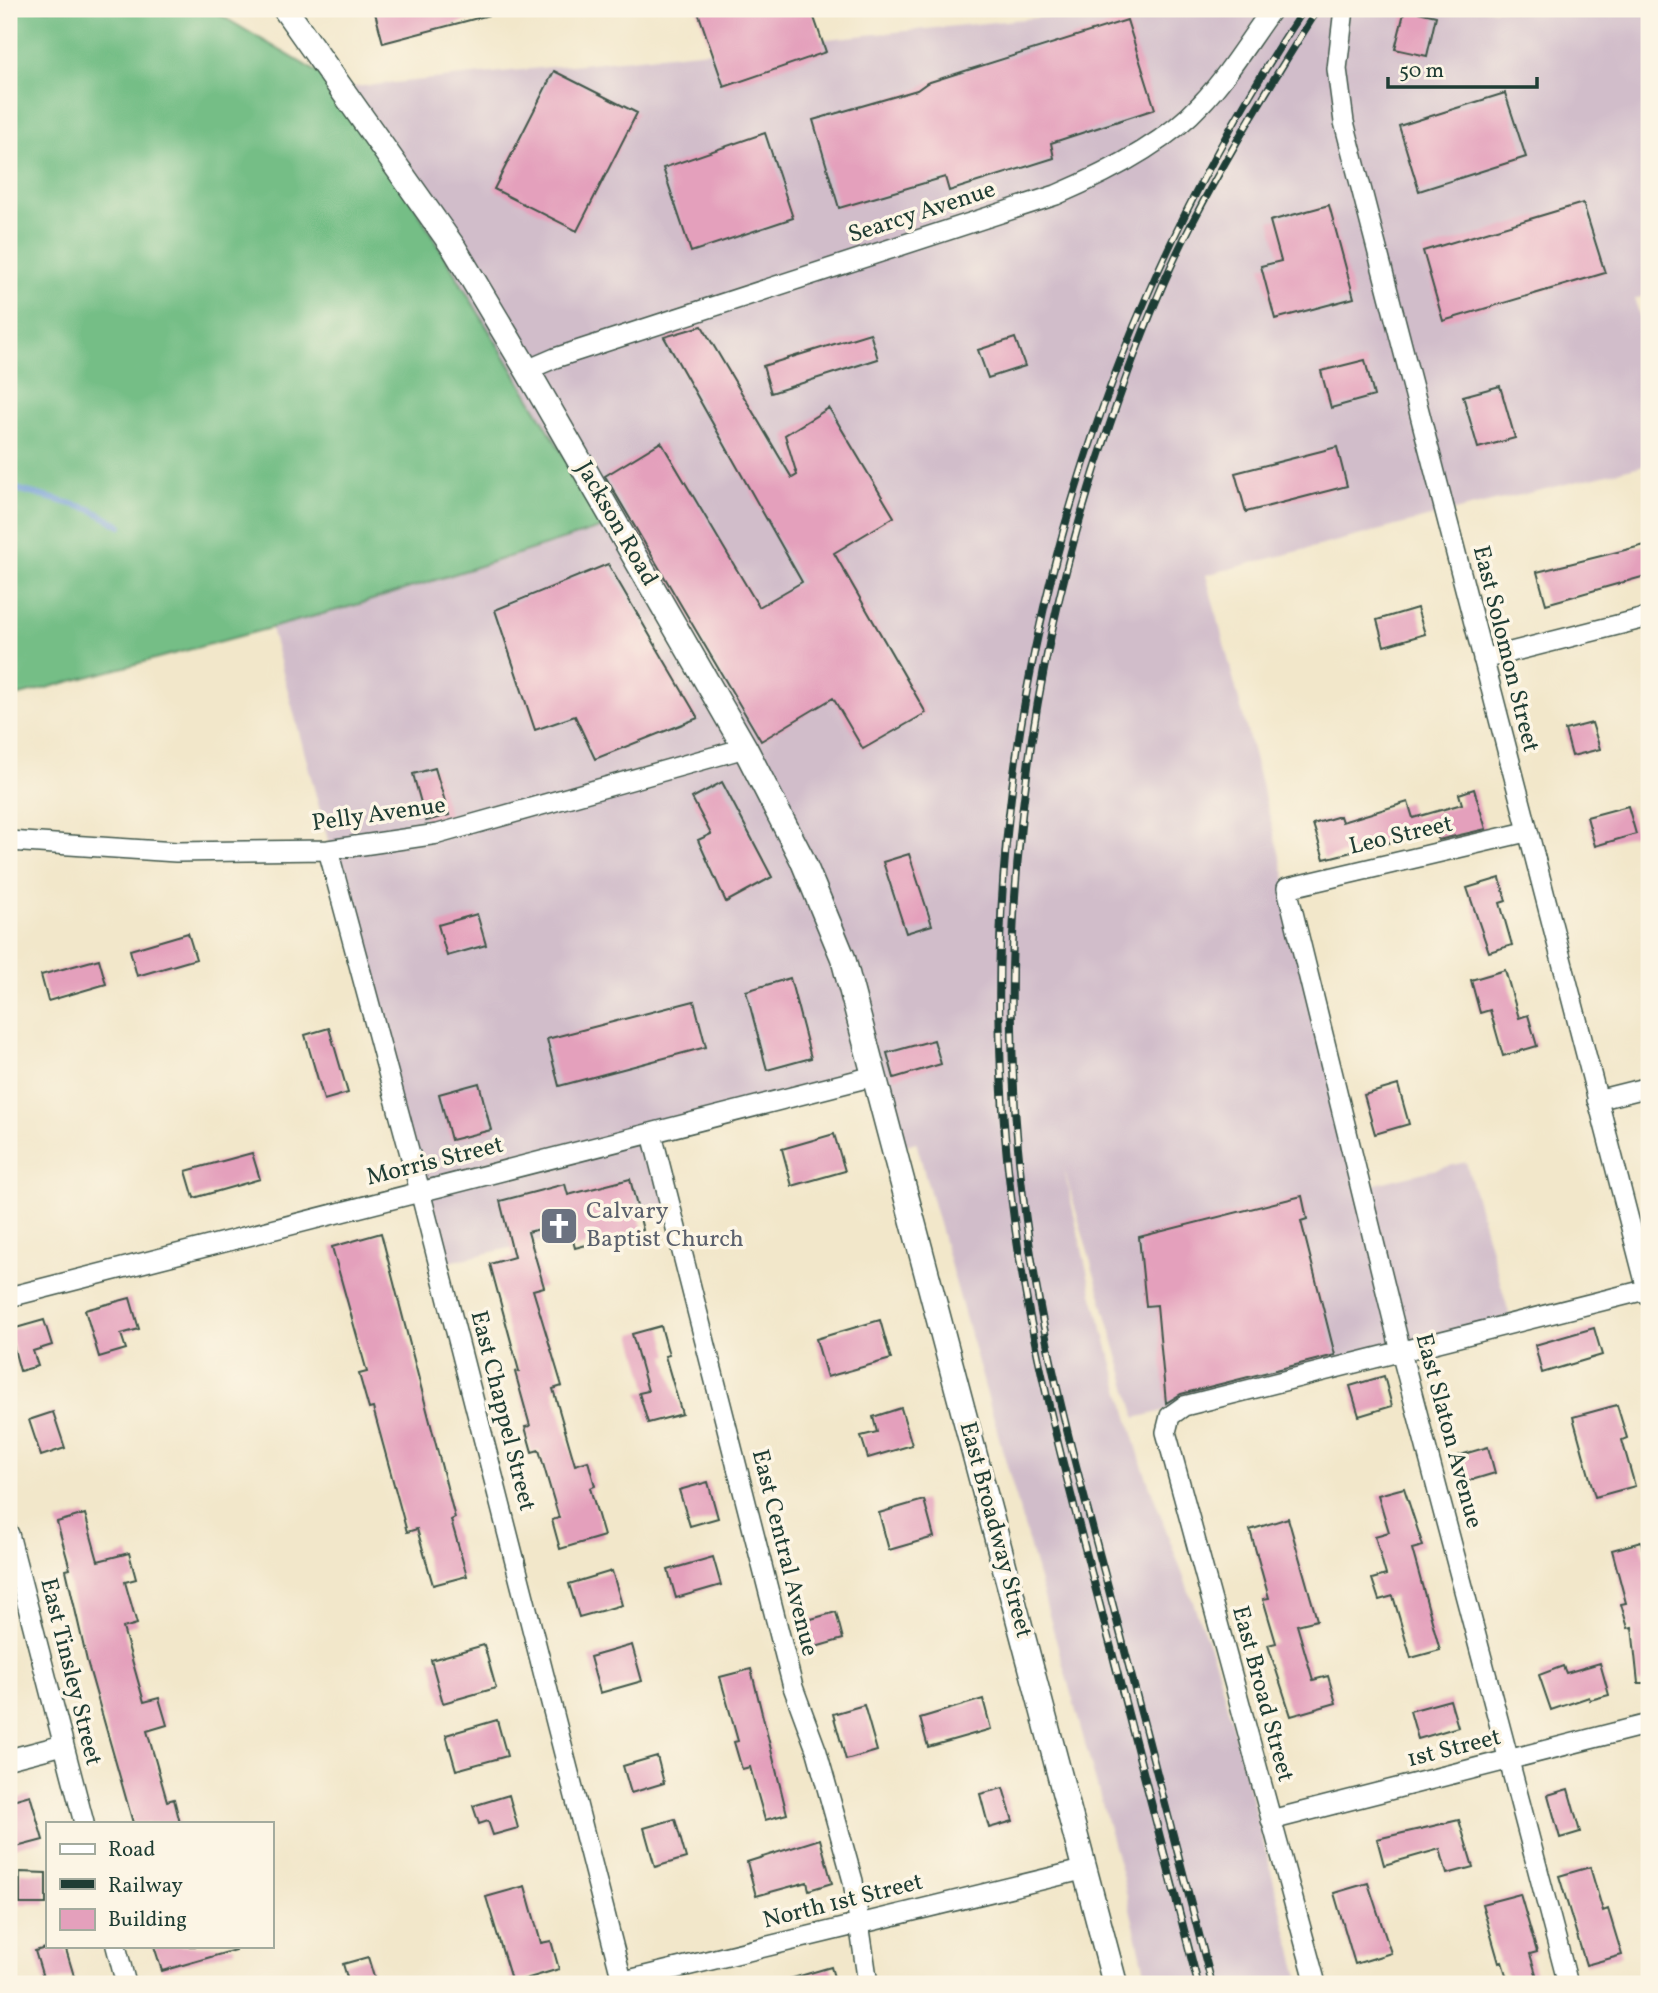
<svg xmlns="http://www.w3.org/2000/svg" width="1658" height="1993" font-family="Vollkorn,serif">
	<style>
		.industrial { fill: #d1bdca }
		.forest { fill: #74be86; stroke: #4a7e5d; stroke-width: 2 }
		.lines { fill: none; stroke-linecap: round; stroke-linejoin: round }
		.stream { stroke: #6e9cd6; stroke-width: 6 }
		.building { fill: #e4a0bc }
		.minor-casing { stroke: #3f564a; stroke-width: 22 }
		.major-casing { stroke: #3f564a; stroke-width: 27 }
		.minor { stroke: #fff; stroke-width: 19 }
		.major { stroke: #fff; stroke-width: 24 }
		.rail-casing { stroke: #1f3d34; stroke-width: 8 }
		.rail { stroke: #fcf5e5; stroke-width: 5; stroke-dasharray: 16; stroke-linecap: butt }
		.labels { text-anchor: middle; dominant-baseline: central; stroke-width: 7; stroke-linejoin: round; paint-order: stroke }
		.street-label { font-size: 24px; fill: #1f3d34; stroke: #fcf5e5 }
		.worship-label { font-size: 24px; fill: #5b616d; stroke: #fcf5e5; text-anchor: start }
	</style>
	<rect width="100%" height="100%" fill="#fcf5e5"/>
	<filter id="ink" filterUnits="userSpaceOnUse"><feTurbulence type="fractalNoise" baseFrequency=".0143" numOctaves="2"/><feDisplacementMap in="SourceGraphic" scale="14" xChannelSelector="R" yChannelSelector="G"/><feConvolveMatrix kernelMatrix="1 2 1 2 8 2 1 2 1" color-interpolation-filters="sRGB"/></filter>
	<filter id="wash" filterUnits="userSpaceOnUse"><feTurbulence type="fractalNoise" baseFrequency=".00686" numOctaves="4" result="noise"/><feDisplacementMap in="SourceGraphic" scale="28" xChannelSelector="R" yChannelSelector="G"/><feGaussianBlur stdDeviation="1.57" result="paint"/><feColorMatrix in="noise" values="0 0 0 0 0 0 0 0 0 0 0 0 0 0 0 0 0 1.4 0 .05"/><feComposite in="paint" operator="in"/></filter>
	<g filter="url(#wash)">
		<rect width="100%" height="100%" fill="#f2e7ca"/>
		<!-- industrial -->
		<path class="industrial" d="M1124,9H1649V294L1635,299L1649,353V464L1454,511L1206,575L1367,1186L1466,1162L1511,1320L1136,1418L1063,1166L1092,1293L1142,1465L1216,1664L1301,1984H1148L1122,1875L916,1142L900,1147L880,1079L656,1138L671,1211L445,1263L423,1194L271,628L356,605L344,88Z"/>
		<!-- forest -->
		<path class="forest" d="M9,9H210L344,88L606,526L356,605L9,698Z"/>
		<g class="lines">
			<!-- stream -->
			<path class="stream" d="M9,487L90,509L121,526"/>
		</g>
		<g id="blocks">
			<!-- building -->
			<path class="building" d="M374,9H493V14L383,43Z
				M697,9H811L826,52L724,87Z
				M1405,9L1436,16L1427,56L1395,49Z
				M1127,20L1155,109L1051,143L1054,158L949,191L945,177L839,208L813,120L917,90L927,83Z
				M554,71L637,113L577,231L494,189Z
				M1505,93L1526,157L1419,191L1399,126Z
				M765,133L793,218L691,252L663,168Z
				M1583,203L1605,273L1443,321L1423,251Z
				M1329,205L1354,298L1275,319L1261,266L1281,261L1270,221Z
				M702,326L792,478L797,475L785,435L829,408L894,517L834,553L926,713L863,749L833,698L761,741L605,476L661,442L759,607L802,582L664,337Z
				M870,333L878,359L771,393L763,366Z
				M1015,338L1025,366L988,378L978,350Z
				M1365,360L1374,396L1331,408L1321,371Z
				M1500,386L1515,438L1478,448L1463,396Z
				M1337,447L1347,486L1246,512L1235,473Z
				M1649,544V575L1546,604L1537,572Z
				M608,564L698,718L595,759L575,716L535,730L495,610Z
				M1417,608L1425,634L1384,646L1377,620Z
				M1592,723L1600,749L1572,756L1565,730Z
				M435,768L449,815L426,821L413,774Z
				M722,782L772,877L726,902L698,840L711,834L692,798Z
				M1474,789L1486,829L1438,840L1435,831L1324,859L1313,824L1340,816L1342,822L1408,802L1413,818L1462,804L1459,794Z
				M1628,806L1636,834L1595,846L1587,817Z
				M909,854L932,925L906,933L883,862Z
				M1500,878L1506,901L1500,903L1512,945L1489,952L1467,888Z
				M477,914L486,945L447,956L438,925Z
				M188,933L196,959L137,976L130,950Z
				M99,959L106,984L48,1001L41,975Z
				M1505,970L1519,1018L1528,1015L1537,1046L1503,1056L1490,1010L1480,1013L1471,980Z
				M790,978L811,1058L767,1070L746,991Z
				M694,1001L706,1047L559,1086L547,1039Z
				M329,1028L348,1093L324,1100L305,1035Z
				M934,1040L941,1064L894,1078L887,1053Z
				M479,1083L491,1130L451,1140L439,1094Z
				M1398,1085L1409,1124L1375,1134L1364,1095Z
				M834,1134L845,1171L792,1186L782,1149Z
				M252,1153L260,1179L194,1198L186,1171Z
				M630,1179L643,1230L575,1248L568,1222L528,1232L544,1287L533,1290L562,1386L553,1389L575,1465L588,1461L595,1486L590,1488L604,1536L560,1549L552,1520L559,1518L539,1450L532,1452L525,1427L530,1426L515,1372L519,1371L490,1264L514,1257L500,1201L565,1184L568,1195Z
				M1302,1196L1307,1219L1301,1221L1335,1355L1181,1394L1166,1403L1157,1305L1146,1306L1139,1237Z
				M381,1233L455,1518L451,1520L467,1576L433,1585L417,1529L407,1532L373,1408L369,1409L359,1374L367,1372L332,1247Z
				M130,1298L139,1329L121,1334L126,1349L99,1357L85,1310Z
				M44,1320L52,1345L33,1351L38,1366L20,1371L9,1330Z
				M880,1320L891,1359L827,1377L816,1339Z
				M661,1326L669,1355L665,1356L682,1414L648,1423L639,1393L648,1391L632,1334Z
				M1594,1328L1602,1355L1542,1373L1535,1345Z
				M1384,1376L1392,1406L1359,1416L1350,1386Z
				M1617,1405L1627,1438L1622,1440L1635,1486L1595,1497L1573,1417Z
				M901,1408L912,1445L868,1458L861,1436L877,1432L873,1417Z
				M53,1412L65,1448L41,1456L29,1420Z
				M1488,1447L1495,1473L1465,1482L1457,1456Z
				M708,1482L718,1518L690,1526L679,1490Z
				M1404,1488L1423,1546L1412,1549L1440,1650L1411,1658L1393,1596L1379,1600L1372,1579L1386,1575L1375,1536L1389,1532L1378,1495Z
				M924,1500L934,1537L889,1550L879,1513Z
				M85,1514L98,1561L129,1553L136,1579L125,1582L137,1624L123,1628L144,1702L159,1698L167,1725L147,1731L167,1801L174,1799L180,1823H133L87,1661L66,1570L70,1569L57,1522Z
				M1288,1518L1317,1620L1297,1625L1313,1680L1328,1676L1336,1703L1291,1716L1268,1645L1276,1643L1263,1599L1269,1598L1250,1530Z
				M1641,1542L1649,1573V1683H1638L1632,1627L1628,1628L1621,1604L1626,1603L1612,1550Z
				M713,1557L721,1585L676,1598L668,1570Z
				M612,1571L622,1605L579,1617L569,1584Z
				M836,1612L843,1639L805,1650L797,1623Z
				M484,1645L496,1688L443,1703L431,1660Z
				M632,1645L642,1681L600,1693L590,1657Z
				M1600,1663L1609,1695L1590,1700L1589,1697L1551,1710L1539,1675L1563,1666L1566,1673Z
				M751,1669L787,1814L765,1820L750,1767L742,1769L734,1742L738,1741L720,1677Z
				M983,1699L991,1729L928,1747L920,1718Z
				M1450,1700L1458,1727L1418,1739L1410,1711Z
				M864,1705L877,1751L846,1760L833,1714Z
				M497,1720L507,1756L456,1770L446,1735Z
				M657,1756L664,1783L631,1793L623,1766Z
				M1003,1788L1013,1821L989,1828L980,1794Z
				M1568,1789L1580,1832L1560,1838L1548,1795Z
				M30,1795L43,1840L9,1849V1801Z
				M509,1795L518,1828L493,1835L488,1821L479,1824L473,1806Z
				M675,1819L686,1858L655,1867L644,1828Z
				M1459,1820L1473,1867L1447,1874L1440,1849L1384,1865L1377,1839Z
				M820,1839L832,1883L809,1890L807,1882L756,1896L747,1862Z
				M1590,1867L1603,1911L1608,1909L1622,1955L1586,1965L1559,1876Z
				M20,1872L46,1873V1904H20Z
				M1368,1883L1391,1953L1355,1964L1334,1893Z
				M525,1886L541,1943L551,1941L559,1969L512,1983L486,1897Z
				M1520,1894L1537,1952L1530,1954L1539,1984H1509L1502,1962L1499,1963L1482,1904Z
				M53,1946H65L74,1976L45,1984L35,1951Z
				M154,1946H235V1950L162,1971Z
				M368,1957L376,1984H349L343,1964Z
				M831,1967L836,1984H787L786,1980Z"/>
		</g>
	</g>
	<g filter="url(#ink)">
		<use href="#blocks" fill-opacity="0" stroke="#3f564a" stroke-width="2"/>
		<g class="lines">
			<!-- minor casing -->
			<g class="minor-casing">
				<path id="minor" d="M1344,9L1337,69L1344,122L1649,1297
					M527,370L555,358L1056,195C1105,174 1165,144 1201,104C1228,76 1249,40 1272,9
					M1483,659L1649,617
					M1526,832L1287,888L1401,1352L1568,1984
					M9,841L176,852L328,850L438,834L745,748
					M328,850L420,1191L623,1984
					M1597,1100L1649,1087
					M652,1134L793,1687L817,1752L853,1881L868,1984
					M9,1297L874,1076
					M9,1534L84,1823
					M9,1759L63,1745
					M1271,1820L1649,1724
					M116,1946L126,1984
					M612,1984L1086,1869
					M1316,1984L1166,1432L1170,1416L1184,1406L1649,1289"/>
			</g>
			<!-- major casing -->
			<g class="major-casing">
				<path id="major" d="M285,9L454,248L527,370L745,748L802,859L843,958L1115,1984"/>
			</g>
			<!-- minor -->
			<use href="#minor" class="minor"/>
			<!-- major -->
			<use href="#major" class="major"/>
			<!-- rail casing -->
			<g class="rail-casing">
				<path id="rail" d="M1198,1984C1164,1854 1131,1724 1097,1594C1068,1484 1038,1373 1020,1261C951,821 1058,377 1304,9
					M1212,1984C1178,1854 1144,1724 1110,1594C1085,1500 1059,1407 1041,1312C984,1017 1012,707 1110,424C1131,362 1154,300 1183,241C1223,161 1270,84 1318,9"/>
			</g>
			<!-- rail -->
			<use href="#rail" class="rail"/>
		</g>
	</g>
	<!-- icons -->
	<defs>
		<g id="church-square" transform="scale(2.0125)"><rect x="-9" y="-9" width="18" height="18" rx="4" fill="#6b7280" stroke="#fcf5e5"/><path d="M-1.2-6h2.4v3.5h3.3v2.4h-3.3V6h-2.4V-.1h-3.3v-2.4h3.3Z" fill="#fff"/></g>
	</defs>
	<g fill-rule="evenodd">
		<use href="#church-square" x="559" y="1226"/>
	</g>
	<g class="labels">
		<!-- street labels -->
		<g class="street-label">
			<text transform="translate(922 213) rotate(-18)">Searcy Avenue</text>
			<text transform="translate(616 524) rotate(60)">Jackson Road</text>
			<text transform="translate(1505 649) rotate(76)">East Solomon Street</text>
			<text transform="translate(379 815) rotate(-8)">Pelly Avenue</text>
			<text transform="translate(1401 836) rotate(-13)">Leo Street</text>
			<text transform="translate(435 1162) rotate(-14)">Morris Street</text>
			<text transform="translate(502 1411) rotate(76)">East Chappel Street</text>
			<text transform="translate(1448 1431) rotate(75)">East Slaton Avenue</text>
			<text transform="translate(995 1530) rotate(75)">East Broadway Street</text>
			<text transform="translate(784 1553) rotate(76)">East Central Avenue</text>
			<text transform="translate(70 1672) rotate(76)">East Tinsley Street</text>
			<text transform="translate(1262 1694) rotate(75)">East Broad Street</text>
			<text transform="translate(1454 1749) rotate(-14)">1st Street</text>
			<text transform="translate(843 1902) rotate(-14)">North 1st Street</text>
		</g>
		<!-- worship labels -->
		<g class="worship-label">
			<text x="586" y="1212">Calvary<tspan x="586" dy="28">Baptist Church</tspan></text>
		</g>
	</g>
	<!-- margin -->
	<rect width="1658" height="1993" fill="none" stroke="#fcf5e5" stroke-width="35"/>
	<!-- legend -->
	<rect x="46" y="1822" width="228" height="126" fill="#fcf5e5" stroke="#a4ab9e" stroke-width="2"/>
	<rect x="60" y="1844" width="35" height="10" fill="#ffffff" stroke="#a4ab9e" stroke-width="2"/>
	<text x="108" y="1856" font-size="21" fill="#1f3d34">Road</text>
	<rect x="60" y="1879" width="35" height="10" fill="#1f3d34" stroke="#a4ab9e" stroke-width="2"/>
	<text x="108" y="1892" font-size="21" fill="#1f3d34">Railway</text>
	<rect x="60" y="1909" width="35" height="21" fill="#e4a0bc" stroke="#a4ab9e" stroke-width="2"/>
	<text x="108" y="1926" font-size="21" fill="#1f3d34">Building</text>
	<!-- scale -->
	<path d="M1388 77v10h149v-10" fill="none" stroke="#1f3d34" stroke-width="3.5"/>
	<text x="1399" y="77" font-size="21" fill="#1f3d34" stroke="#fcf5e5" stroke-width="5" paint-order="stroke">50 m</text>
</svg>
